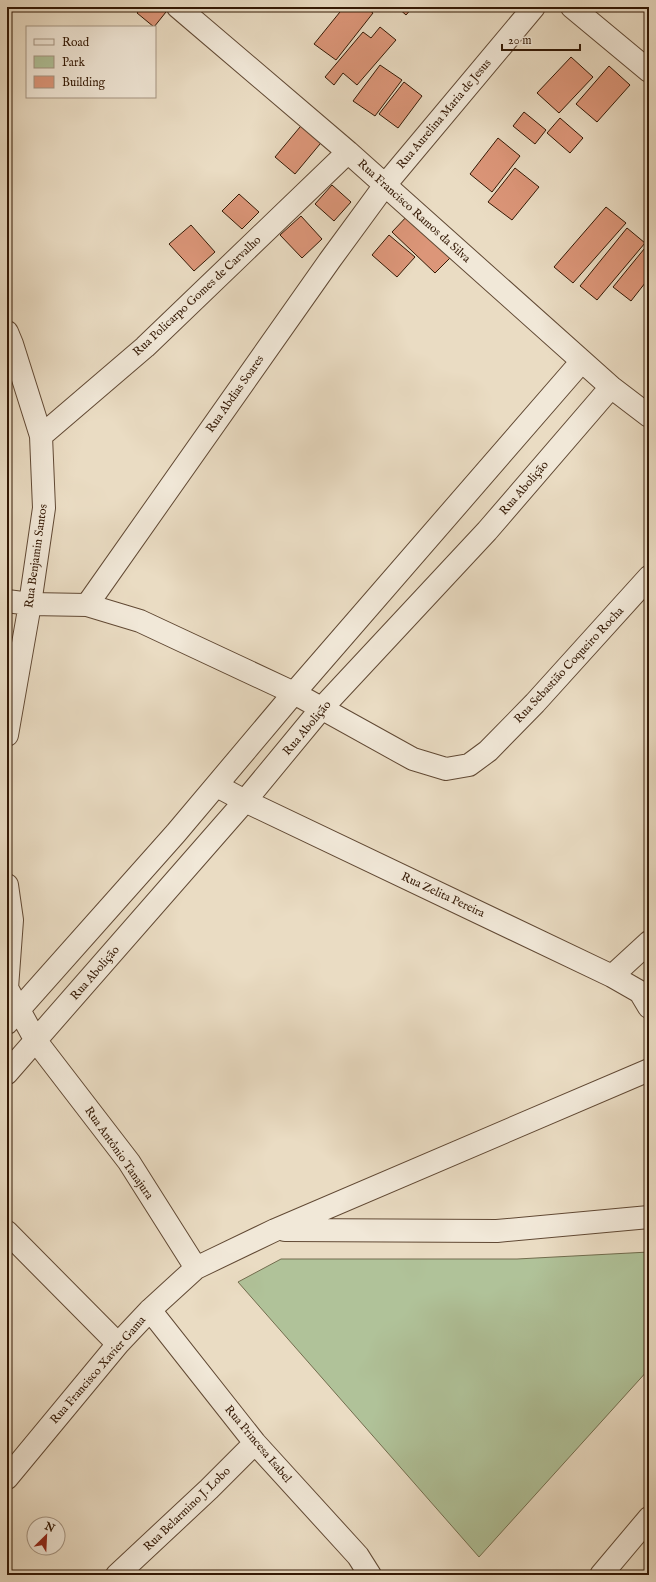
<svg xmlns="http://www.w3.org/2000/svg" width="656" height="1582" font-family="'IM FELL English',serif">
	<style>
		.green { fill: #b0c299; stroke: #726d4e }
		.building { fill: #dc9679; stroke: #331804 }
		.lines { fill: none; stroke-linecap: round; stroke-linejoin: round }
		.minor-casing { stroke: #614934; stroke-width: 24 }
		.minor { stroke: #f1e8d8; stroke-width: 22 }
		.labels { text-anchor: middle; dominant-baseline: central; stroke-width: 3; stroke-linejoin: round; paint-order: stroke }
		.street-label { font-size: 12px; fill: #331804; stroke: #f1e8d8 }
	</style>
	<rect width="100%" height="100%" fill="#eadcc3"/>
	<filter id="stains"><feTurbulence type="fractalNoise" baseFrequency=".005" numOctaves="4"/><feColorMatrix values="0 0 0 0 .2 0 0 0 0 .09 0 0 0 0 .02 0 0 0 .5 -.17"/></filter>
	<radialGradient id="worn" r=".72"><stop offset=".6" stop-color="#630" stop-opacity="0"/><stop offset="1" stop-color="#630" stop-opacity=".3"/></radialGradient>
	<!-- green -->
	<path class="green" d="M649,1252V1369L479,1557L238,1282L281,1259H517Z"/>
	<!-- building -->
	<path class="building" d="M142,7H159L166,12L154,27L137,13Z
		M344,7H365L373,13L336,60L314,44Z
		M397,7H413L406,15Z
		M380,27L396,40L357,85L343,73L334,85L325,77L363,32L371,38Z
		M571,57L593,77L559,113L537,93Z
		M380,65L402,80L375,116L353,101Z
		M609,66L630,85L597,122L576,104Z
		M404,82L422,96L398,128L379,114Z
		M524,112L546,130L535,144L513,126Z
		M560,118L583,138L570,153L547,133Z
		M305,121L325,138L295,174L275,157Z
		M498,138L520,156L492,192L470,174Z
		M515,168L539,187L512,220L488,202Z
		M332,185L351,202L334,221L315,204Z
		M239,194L259,212L242,229L222,211Z
		M606,207L626,223L573,283L554,267Z
		M410,213L454,254L435,273L392,232Z
		M301,216L322,239L302,258L280,235Z
		M191,225L215,252L194,271L169,244Z
		M627,228L645,243L597,300L580,286Z
		M389,235L415,257L397,277L372,255Z
		M649,243V278L631,301L613,287Z"/>
	<g class="lines">
		<!-- minor casing -->
		<g class="minor-casing">
			<path id="minor" d="M178,7L348,152L611,387L649,416
				M572,7L649,71
				M7,332L12,344L41,436L44,508L30,604L7,735
				M41,436L145,347L348,152
				M7,601L30,604L87,605L140,621L294,693L413,759L446,769L469,765L488,751L535,703L649,577
				M87,605L330,260L385,185L534,7
				M217,786L245,801L612,976L640,992L649,1007
				M7,885L12,920L7,988
				M612,976L649,942
				M7,988L36,1041L129,1162L196,1268
				M7,1023L176,833L294,693L582,361
				M7,1073L245,801L321,709L487,531L611,387
				M285,1230L497,1231L649,1217
				M7,1232L118,1344
				M150,1310L255,1443L358,1556L370,1575
				M7,1478L118,1344L150,1310L196,1268L275,1230L649,1070
				M117,1575L209,1489L255,1443
				M601,1575L649,1518"/>
		</g>
		<!-- minor -->
		<use href="#minor" class="minor"/>
	</g>
	<g class="labels">
		<!-- street labels -->
		<g class="street-label">
			<text transform="translate(444 114) rotate(-50)">Rua Aurelina Maria de Jesus</text>
			<text transform="translate(414 211) rotate(42)">Rua Francisco Ramos da Silva</text>
			<text transform="translate(197 296) rotate(-43)">Rua Policarpo Gomes de Carvalho</text>
			<text transform="translate(235 394) rotate(-55)">Rua Abdias Soares</text>
			<text transform="translate(524 488) rotate(-49)">Rua Abolição</text>
			<text transform="translate(36 556) rotate(-82)">Rua Benjamin Santos</text>
			<text transform="translate(569 665) rotate(-47)">Rua Sebastião Coqueiro Rocha</text>
			<text transform="translate(307 728) rotate(-50)">Rua Abolição</text>
			<text transform="translate(443 895) rotate(25)">Rua Zelita Pereira</text>
			<text transform="translate(95 973) rotate(-49)">Rua Abolição</text>
			<text transform="translate(119 1153) rotate(55)">Rua Antônio Tanajura</text>
			<text transform="translate(98 1370) rotate(-49)">Rua Francisco Xavier Gama</text>
			<text transform="translate(258 1444) rotate(50)">Rua Princesa Isabel</text>
			<text transform="translate(187 1509) rotate(-44)">Rua Belarmino J. Lobo</text>
		</g>
	</g>
	<!-- margin -->
	<rect width="656" height="1582" fill="none" stroke="#eadcc3" stroke-width="24"/>
	<rect x="8" y="8" width="640" height="1566" fill="none" stroke="#331804" stroke-width="2"/>
	<rect x="12" y="12" width="632" height="1558" fill="none" stroke="#331804"/>
	<!-- legend -->
	<rect x="26" y="26" width="130" height="72" fill="#f1e8d8" stroke="#a59583"/>
	<rect x="34" y="39" width="20" height="6" fill="#f1e8d8" stroke="#a59583"/>
	<text x="62" y="46" font-size="12" fill="#331804">Road</text>
	<rect x="34" y="56" width="20" height="12" fill="#b0c299" stroke="#a59583"/>
	<text x="62" y="66" font-size="12" fill="#331804">Park</text>
	<rect x="34" y="76" width="20" height="12" fill="#dc9679" stroke="#a59583"/>
	<text x="62" y="86" font-size="12" fill="#331804">Building</text>
	<!-- north arrow -->
	<g transform="translate(46 1536) rotate(24)"><circle r="19" fill="#f1e8d8" stroke="#a59583"/>
	<path d="M0-3L7 15L0 10L-7 15Z" fill="#8f2418"/>
	<text y="-6" font-size="11" font-weight="bold" text-anchor="middle" fill="#331804">N</text>
	</g>
	<!-- scale -->
	<path d="M502 44v6h78v-6" fill="none" stroke="#331804" stroke-width="2"/>
	<text x="508" y="44" font-size="12" fill="#331804" stroke="#f1e8d8" stroke-width="3" paint-order="stroke">20 m</text>
	<rect width="100%" height="100%" filter="url(#stains)"/>
	<rect width="100%" height="100%" fill="url(#worn)"/>
</svg>
